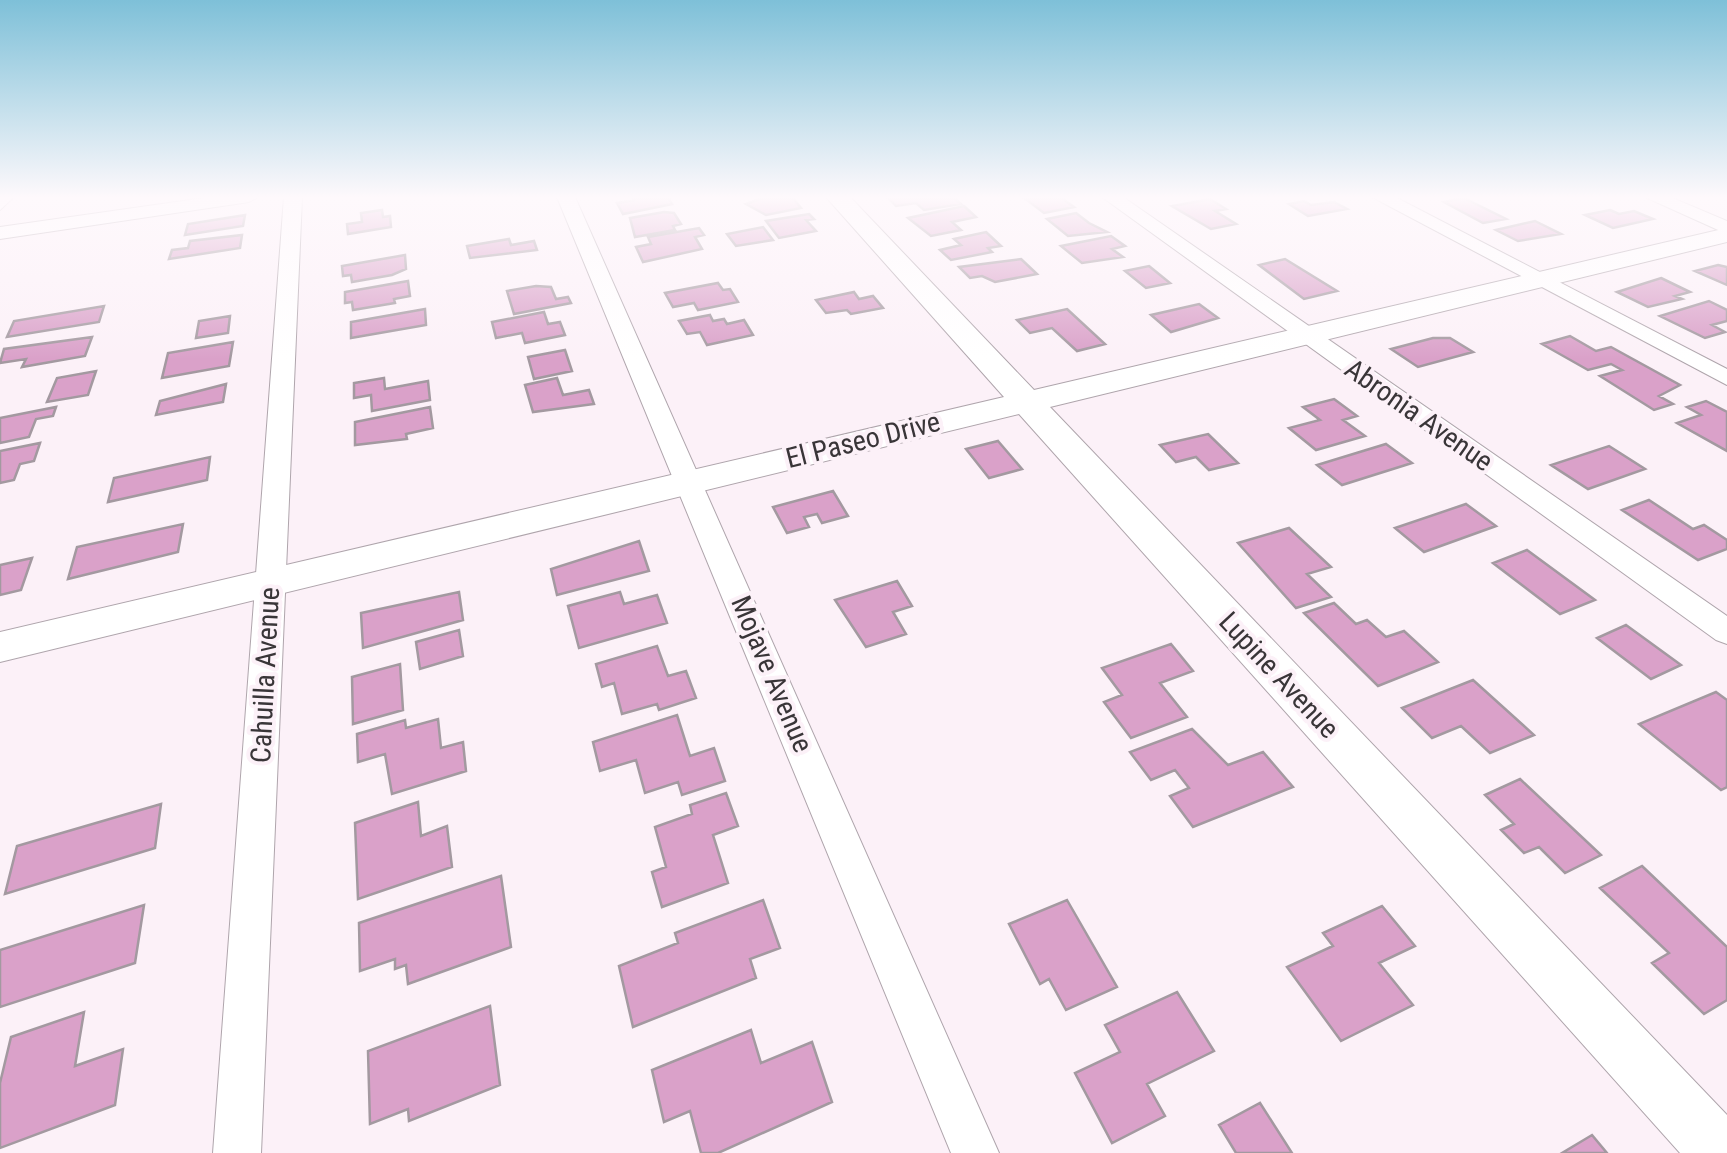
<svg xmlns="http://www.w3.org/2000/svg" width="1727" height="1153" font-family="'Roboto Condensed',sans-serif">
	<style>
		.building { fill: #daa1c9; stroke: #a399a0; stroke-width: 2.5 }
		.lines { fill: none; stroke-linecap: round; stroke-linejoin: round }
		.minor-casing { stroke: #afa5ac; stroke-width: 2 }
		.tertiary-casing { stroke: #afa5ac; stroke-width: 2 }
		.minor { fill: #fff; fill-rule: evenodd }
		.tertiary { fill: #fff; fill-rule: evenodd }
		.labels { text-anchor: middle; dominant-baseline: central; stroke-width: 8; stroke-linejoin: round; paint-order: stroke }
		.street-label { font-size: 28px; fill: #393538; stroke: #fcf1f8 }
	</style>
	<rect width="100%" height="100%" fill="#fcf1f8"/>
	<!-- building -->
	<path class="building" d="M632,197H668L672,204L623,214L617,203L634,200Z
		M792,197L801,208L766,215L746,204L765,197Z
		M953,197L961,204L924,210L916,203L896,206L888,198Z
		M1023,197H1060L1074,207L1044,213Z
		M1464,198L1506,219L1483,223L1444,202Z
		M1210,199L1226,209L1215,211L1236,224L1211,229L1172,206Z
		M1304,201L1311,205L1334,202L1347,209L1308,216L1289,204Z
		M964,206L976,217L952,222L961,230L931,236L908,218Z
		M382,210L383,217L390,216L391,227L348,234L347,224L362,222L361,213Z
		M1610,210L1619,214L1634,211L1653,219L1613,228L1585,215Z
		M664,212L674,213L681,224L673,226L675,230L635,237L630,218Z
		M1076,213L1089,223L1107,232L1068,236L1047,219Z
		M809,214L814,219L806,220L816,231L779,238L766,221Z
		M245,215L243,226L185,235L188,224Z
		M1535,221L1561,234L1518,241L1496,230Z
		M763,227L773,240L736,246L727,234Z
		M699,228L704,235L695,237L702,249L643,262L636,247L651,244L648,237Z
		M986,232L1001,246L988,248L992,252L951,260L940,250L961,245L954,239Z
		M242,235L240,248L169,259L172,250L188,248L190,241Z
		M1111,236L1125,246L1112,249L1123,257L1082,263L1061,246Z
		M509,239L511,245L534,241L537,250L470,258L467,246Z
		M405,255L406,269L392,275L352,282L351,275L343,276L342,266Z
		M1021,259L1037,274L995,282L982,276L970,278L959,267Z
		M1285,259L1337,291L1304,299L1259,265Z
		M1718,265L1727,267V285L1695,271Z
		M1149,266L1170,283L1146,288L1125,271Z
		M1661,278L1690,292L1675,296L1682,299L1648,307L1617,292Z
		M408,281L410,296L394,299L395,303L353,310L352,302L345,303V292Z
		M718,283L723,290L730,289L738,302L698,310L694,303L673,307L665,293Z
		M536,286L551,287L556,299L568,297L571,303L514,314L507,291Z
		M854,292L859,299L873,296L883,308L851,314L847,310L826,313L816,300Z
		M1709,301L1727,310V321L1712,325L1725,332L1705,338L1660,316Z
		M1199,304L1218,318L1171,332L1151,315Z
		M104,306L99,322L7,337L14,321Z
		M425,309L426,325L351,338V322Z
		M1067,309L1105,344L1077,351L1052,328L1030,333L1017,320Z
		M544,312L548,324L560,322L565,335L525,343L522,333L496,338L492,322Z
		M710,315L713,321L724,319L727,324L744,320L753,335L707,345L700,332L687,334L679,321Z
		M230,316L228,333L196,338L199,321Z
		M1570,336L1596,351L1611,347L1680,385L1659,396L1673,404L1654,410L1600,376L1622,370L1611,364L1588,370L1542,344Z
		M92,337L85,356L22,367L26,359L0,363L4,349Z
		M1433,338H1450L1473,352L1418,367L1391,349Z
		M233,342L229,366L162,378L168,353Z
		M565,350L572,371L534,379L528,357Z
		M96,371L88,395L47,402L57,378Z
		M384,378L385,389L428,381L430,400L372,411L371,395L354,398V383Z
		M557,378L563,395L589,390L594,404L533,412L525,385Z
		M226,384L223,402L156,415L160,401Z
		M1334,399L1357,416L1343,420L1365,436L1316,450L1289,428L1320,420L1303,407Z
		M1706,401L1727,412V451L1677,423L1701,415L1687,407Z
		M56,407L53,416L36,419L29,437L0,443V418Z
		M430,407L433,428L406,434L407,439L355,445V422Z
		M1208,434L1238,463L1209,470L1196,457L1176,462L1160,445Z
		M998,441L1022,469L989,478L966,449Z
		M40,443L34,461L20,464L14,480L0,483V451Z
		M1386,444L1412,463L1342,485L1317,465Z
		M1609,446L1645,469L1588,489L1551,465Z
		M210,457L207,480L108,502L114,478Z
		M833,491L848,516L822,523L817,514L804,517L809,527L787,533L773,507Z
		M1649,500L1693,529L1704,525L1727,540V549L1698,560L1622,510Z
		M1466,504L1496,526L1424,552L1395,528Z
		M183,524L178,552L68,579L77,547Z
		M1289,528L1331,567L1307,574L1331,597L1296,608L1238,543Z
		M639,541L649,571L557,595L551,569Z
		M1527,550L1595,600L1560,614L1493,563Z
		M32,558L21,590L0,595V565Z
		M897,581L912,606L893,612L906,634L866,647L835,600Z
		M459,592L463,620L363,648L361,613Z
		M620,592L624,604L657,595L667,623L579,648L568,606Z
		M1334,603L1356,624L1367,620L1386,637L1404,631L1438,662L1378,686L1304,613Z
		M1626,625L1681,665L1651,679L1597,638Z
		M459,630L463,656L420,669L416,642Z
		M1171,644L1193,671L1160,683L1187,717L1131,738L1104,702L1122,695L1102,668Z
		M657,646L668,676L686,671L696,698L659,710L657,704L622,714L614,683L602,687L596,664Z
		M400,664L403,710L353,724L352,677Z
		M1473,680L1534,735L1490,753L1461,726L1432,738L1402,708Z
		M1716,692L1727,700V787L1721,790L1639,724Z
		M677,715L690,756L714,748L725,781L682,795L678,782L645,793L636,760L600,771L593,742Z
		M438,719L441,748L463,742L466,771L392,794L385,754L358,762L357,734L405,720L406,728Z
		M1192,729L1228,765L1263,752L1293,787L1193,827L1170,796L1189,788L1175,770L1151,780L1130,752Z
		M1520,779L1601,855L1565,873L1539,847L1524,853L1501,830L1514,824L1485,795Z
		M726,793L738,826L713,835L728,883L662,907L652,872L666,867L655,827L692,814L690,805Z
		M418,802L421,836L447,826L452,867L358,899L355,823Z
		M161,804L155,848L5,894L17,846Z
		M1642,866L1727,947V1000L1704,1014L1652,963L1669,953L1600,888Z
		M501,876L511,947L408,984L406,965L395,969V959L360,971L359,923Z
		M763,900L780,948L750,959L756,978L633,1027L619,966L678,943L675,933Z
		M1067,900L1117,987L1066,1010L1049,979L1040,984L1009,924Z
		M144,905L135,963L0,1007V950Z
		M1382,906L1415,946L1379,963L1413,1005L1341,1041L1287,967L1333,946L1323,933Z
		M1177,992L1214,1051L1147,1084L1165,1116L1112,1143L1075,1073L1120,1052L1105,1025Z
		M490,1006L500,1085L409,1121L408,1109L370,1124L368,1051Z
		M84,1012L75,1066L123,1049L115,1105L0,1148V1083L11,1037Z
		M751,1030L761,1063L812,1042L832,1102L718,1153H701L690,1111L664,1122L652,1070Z
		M1260,1103L1292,1153H1236L1219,1125Z
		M1592,1135L1607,1153H1562Z"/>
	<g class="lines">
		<!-- minor casing -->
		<g class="minor-casing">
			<path id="minor" d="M0,197H14L0,210Z
				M211,197H258L249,202L0,239V227Z
				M284,197H302L261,1153H213Z
				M557,197H575L999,1153H951Z
				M1102,197H1123L1727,616V644L1716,640Z
				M1372,197H1395L1727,369V385Z
				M1645,197H1670L1727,221V234Z"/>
		</g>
		<!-- tertiary casing -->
		<g class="tertiary-casing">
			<path id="tertiary" d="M826,197H850L1034,390L1727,228V242L1050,407L1727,1115V1153H1680L1019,414L0,662V632L1004,397Z"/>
		</g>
		<!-- minor -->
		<use href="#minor" class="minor"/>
		<!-- tertiary -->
		<use href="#tertiary" class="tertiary"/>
	</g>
	<!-- sky -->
	<linearGradient id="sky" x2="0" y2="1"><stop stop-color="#7ec0d8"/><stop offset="0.55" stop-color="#fef9fc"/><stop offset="1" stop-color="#fef9fc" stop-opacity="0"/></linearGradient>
	<rect width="1727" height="359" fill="url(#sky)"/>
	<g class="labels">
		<!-- street labels -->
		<g class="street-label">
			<text transform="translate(1419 415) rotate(35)">Abronia Avenue</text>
			<text transform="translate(863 440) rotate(-14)">El Paseo Drive</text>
			<text transform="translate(772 674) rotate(67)">Mojave Avenue</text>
			<text transform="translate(265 675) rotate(-87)">Cahuilla Avenue</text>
			<text transform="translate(1279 675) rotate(47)">Lupine Avenue</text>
		</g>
	</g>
</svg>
